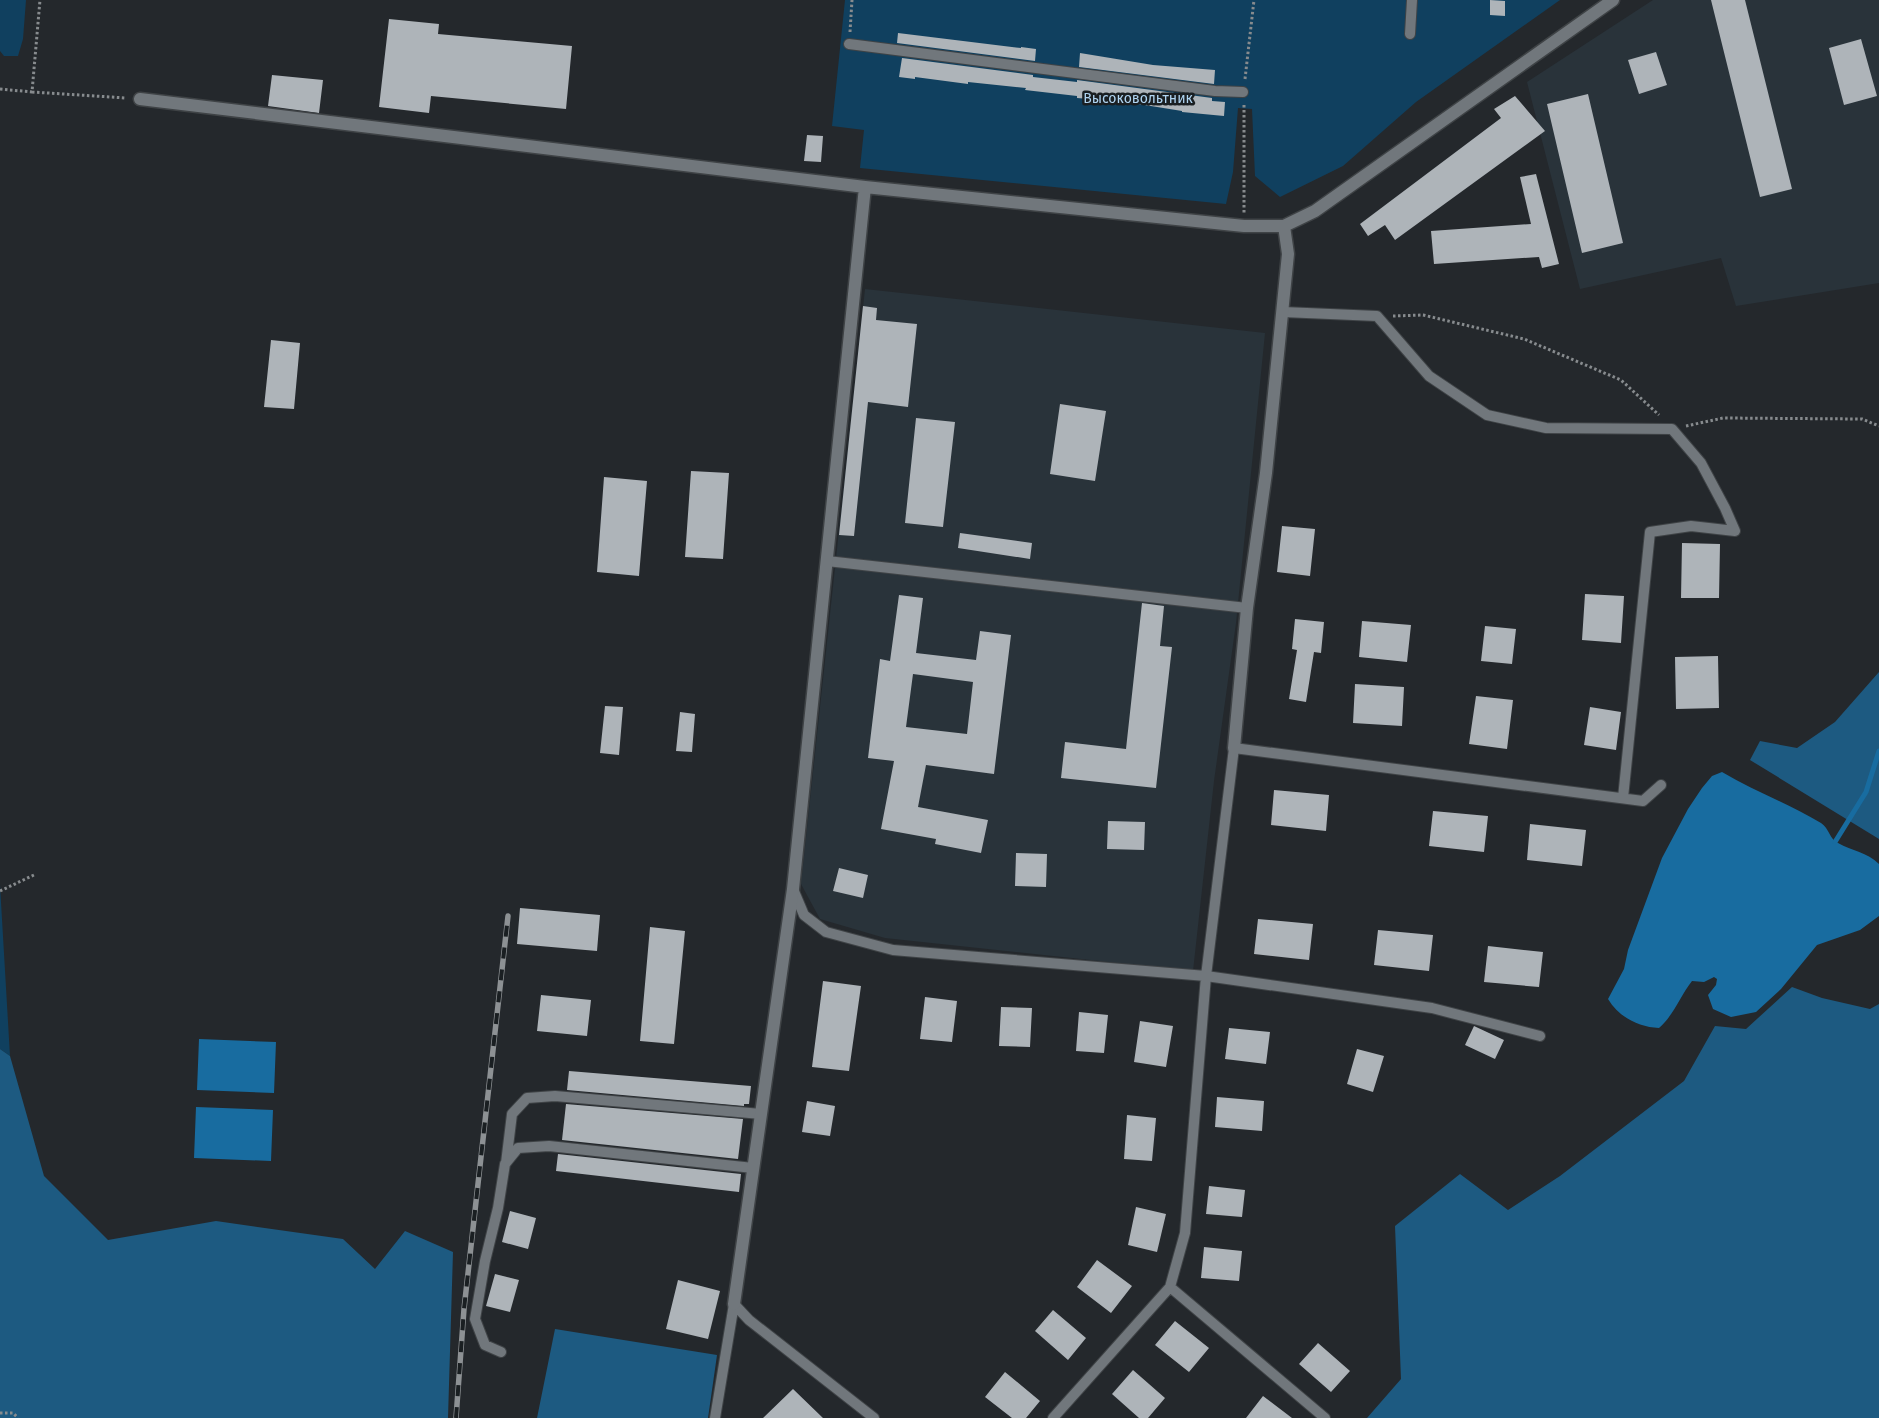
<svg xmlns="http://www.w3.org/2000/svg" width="1879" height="1418" font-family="'Fira Sans',sans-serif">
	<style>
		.built { fill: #29333a }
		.green { fill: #10405f }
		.forest { fill: #1d5a81 }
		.water { fill: #186ca0 }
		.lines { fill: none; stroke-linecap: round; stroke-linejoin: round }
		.stream { stroke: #186ca0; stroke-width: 5 }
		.building { fill: #aeb4b9; fill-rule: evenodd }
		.service-casing { stroke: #3f4346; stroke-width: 12 }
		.minor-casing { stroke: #3f4346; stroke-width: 15 }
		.path { stroke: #878b8e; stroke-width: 3; stroke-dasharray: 2.5 2.5; stroke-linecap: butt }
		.service { stroke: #71777c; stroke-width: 10 }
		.minor { stroke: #71777c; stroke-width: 12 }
		.rail-casing { stroke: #8d9194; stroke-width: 5.5 }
		.rail { stroke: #1a1f22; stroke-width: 4; stroke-dasharray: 11; stroke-linecap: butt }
		.labels { text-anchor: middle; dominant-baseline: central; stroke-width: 5; stroke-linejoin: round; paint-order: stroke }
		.park-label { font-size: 14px; fill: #b0d5f2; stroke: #1a1f22 }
	</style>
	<rect width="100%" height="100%" fill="#24282c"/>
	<!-- built -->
	<path class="built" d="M1653,0H1879V283L1736,306L1721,258L1580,289L1527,82Z
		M865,289L1265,333L1236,623L1214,781L1193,971L885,938L820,919L801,884Z"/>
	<!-- green -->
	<path class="green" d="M0,0H26L23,39L18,56H4L0,51Z
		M845,0H1560L1416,102L1343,166L1280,197L1255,176L1252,109L1238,108L1233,172L1226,204L860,168L864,130L832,126Z
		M0,885L10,1056L0,1049Z"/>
	<!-- forest -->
	<path class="forest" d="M1879,672V839L1750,760L1760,741L1797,748L1835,722Z
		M1792,987L1822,998L1870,1009L1879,1004V1418H1367L1401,1379L1395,1226L1460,1174L1508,1210L1560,1176L1684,1081L1715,1026L1746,1029Z
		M0,1049L10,1056L44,1176L108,1240L216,1221L343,1239L375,1269L405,1231L453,1252L448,1418H0Z
		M555,1329L717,1355L708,1418H537Z"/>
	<!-- water -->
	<path class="water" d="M1722,772C1754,791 1789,804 1821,823C1829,828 1830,840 1838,843C1852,851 1867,852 1879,864V916L1860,930L1817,945L1781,989L1756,1012L1731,1017L1713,1009L1708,995L1716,985L1717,979L1714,977L1704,982L1692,981C1680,996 1674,1015 1659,1028C1638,1027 1619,1017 1608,999L1624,969L1628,950L1662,858L1688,809L1702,788L1712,776Z
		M199,1039L276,1042L274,1093L197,1090Z
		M196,1107L273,1110L271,1161L194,1158Z"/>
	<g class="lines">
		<!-- stream -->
		<path class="stream" d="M1835,842L1866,792L1879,751"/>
	</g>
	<!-- building -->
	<path class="building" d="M1490,0L1505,1V16L1490,15Z
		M1711,0H1745L1792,189L1760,197Z
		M389,19L439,24L438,34L572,46L566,109L431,96L429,113L379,107Z
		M898,33L1021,48V47L1036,49L1035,61L897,43Z
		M1861,39L1877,96L1844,105L1829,48Z
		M1656,52L1667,85L1639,94L1628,60Z
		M1080,53L1153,65L1215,70L1214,84L1079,67Z
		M902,58L1033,75V77L1077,82V80L1212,98V101L1225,102L1224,116L1182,112V111L1126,102L1077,98V96L1025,90L1026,88L968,82V84L915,77V79L899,77Z
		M272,75L323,80L319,113L268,106Z
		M1588,94L1623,243L1582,253L1547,104Z
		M1515,96L1545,131L1395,240L1385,225L1368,236L1360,224L1501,118L1494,109Z
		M807,135L823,136L821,162L804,161Z
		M1536,174L1559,264L1542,268L1539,257L1434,264L1431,231L1531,224L1520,177Z
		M863,306L877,308L876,320L917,324L908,407L868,402L854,536L839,535Z
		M271,340L300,343L294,409L264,407Z
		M1060,404L1106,411L1095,481L1050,474Z
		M916,418L955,422L943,527L905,523Z
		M691,471L729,473L723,559L685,557Z
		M604,477L647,481L639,576L597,572Z
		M1282,526L1315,529L1310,576L1277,572Z
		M960,533L1032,543L1030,559L958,548Z
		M1682,543L1720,544L1719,598H1681Z
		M1585,594L1624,596L1621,643L1582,640Z
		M899,595L923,598L916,653L976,660L980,631L1011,635L994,774L926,765L918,807L988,820L981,853L935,844L936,839L881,829L894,761L868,758L880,659L890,661ZM913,674L973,682L967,734L906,727Z
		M1142,603L1164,606L1160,646L1172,647L1156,788L1061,778L1065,742L1126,749Z
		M1295,619L1324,622L1321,653L1314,652L1306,702L1289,699L1297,650L1292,649Z
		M1362,621L1411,625L1407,662L1359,657Z
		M1485,626L1516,629L1512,664L1481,661Z
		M1718,656L1719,708L1676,709L1675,657Z
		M1355,684L1404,687L1402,726L1353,723Z
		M1476,696L1513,700L1507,749L1469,744Z
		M605,706L623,707L619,755L600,753Z
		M1590,707L1621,712L1616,750L1584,745Z
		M680,712L695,714L692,752L676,751Z
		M1274,790L1329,795L1326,831L1271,825Z
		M1433,811L1488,816L1484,852L1429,846Z
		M1108,821L1145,822L1144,850L1107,849Z
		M1530,824L1586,830L1582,866L1527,860Z
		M1016,853L1047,854L1046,887L1015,886Z
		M839,868L868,875L863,898L833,891Z
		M520,908L600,915L597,951L517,944Z
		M1258,919L1313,924L1309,960L1254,954Z
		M650,927L685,931L674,1044L640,1041Z
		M1378,930L1433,935L1429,971L1374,965Z
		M1488,946L1543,952L1539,987L1484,982Z
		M823,981L861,986L849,1071L812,1067Z
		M541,995L591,1000L587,1036L537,1031Z
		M925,997L957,1001L952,1042L920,1039Z
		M1001,1007L1032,1008L1030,1047L999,1046Z
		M1079,1012L1108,1015L1104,1053L1076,1051Z
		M1140,1021L1173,1026L1166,1067L1134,1062Z
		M1474,1026L1504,1040L1495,1059L1465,1045Z
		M1229,1028L1270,1032L1266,1064L1225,1059Z
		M1357,1049L1384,1056L1373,1092L1347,1084Z
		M569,1071L751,1086L749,1104H744V1106L567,1090Z
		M1217,1097L1264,1101L1262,1131L1215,1127Z
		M807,1101L835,1106L830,1136L802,1132Z
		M566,1104L743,1119L738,1159L562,1140Z
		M1127,1115L1156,1118L1152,1161L1124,1159Z
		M558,1154L741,1174L739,1192L556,1171Z
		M1209,1186L1245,1190L1242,1217L1206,1214Z
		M1136,1207L1166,1214L1157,1252L1128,1245Z
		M510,1211L536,1218L528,1249L502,1242Z
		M1204,1247L1242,1251L1239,1281L1201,1278Z
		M1097,1260L1132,1286L1111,1313L1077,1287Z
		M495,1274L519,1280L510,1312L486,1306Z
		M678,1280L720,1291L708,1339L666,1329Z
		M1053,1310L1086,1338L1068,1360L1035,1331Z
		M1175,1321L1209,1348L1189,1372L1155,1345Z
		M1318,1343L1350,1371L1331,1392L1299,1364Z
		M1133,1370L1165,1398L1148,1418H1139L1112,1394Z
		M1005,1372L1040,1401L1026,1418H1012L985,1397Z
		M793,1389L823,1418H763Z
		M1263,1396L1292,1418H1246Z"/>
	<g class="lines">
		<!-- service casing -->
		<g class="service-casing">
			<path id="service" d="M1410,34L1412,0
				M849,44L1215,91L1243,92
				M1283,312L1377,316L1429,376L1487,415L1546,428L1672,429L1701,463L1725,508L1735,531L1691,526L1650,532L1623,798
				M827,561L1247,608
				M793,889L804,915L826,932L893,950L1206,976L1432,1008L1540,1036
				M506,1163L512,1114L527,1098L555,1096L761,1114
				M1170,1287L1325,1418
				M734,1304L749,1320L874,1418
				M501,1352L485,1345L475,1319L485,1261L498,1208L505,1164L518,1148L549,1146L753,1168
				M715,1418L734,1304
				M1053,1418L1170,1287L1185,1233L1206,976L1234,748L1643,801L1661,785"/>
		</g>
		<!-- minor casing -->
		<g class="minor-casing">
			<path id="minor" d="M140,99L865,187L1244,226H1284L1315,211L1613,0
				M1234,748L1247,608L1266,473L1288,254L1284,226
				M734,1304L793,889L865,187"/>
		</g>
		<!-- path -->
		<path class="path" d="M850,32L852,0
			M1245,79L1254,0
			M0,89L32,92L40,0
			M32,92L126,98
			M1244,105V214
			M1393,316L1423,315L1524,339L1621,380L1659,415
			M1686,426L1723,418L1862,419L1879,426
			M0,891L36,874
			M0,1413H13L18,1418"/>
		<!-- service -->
		<use href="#service" class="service"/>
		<!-- minor -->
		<use href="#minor" class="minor"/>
		<!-- rail casing -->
		<g class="rail-casing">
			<path id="rail" d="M456,1418L464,1309L508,916"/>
		</g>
		<!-- rail -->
		<use href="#rail" class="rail"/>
	</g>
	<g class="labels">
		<!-- park labels -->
		<g class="park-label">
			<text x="1138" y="98">Высоковольтник</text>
		</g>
	</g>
</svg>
